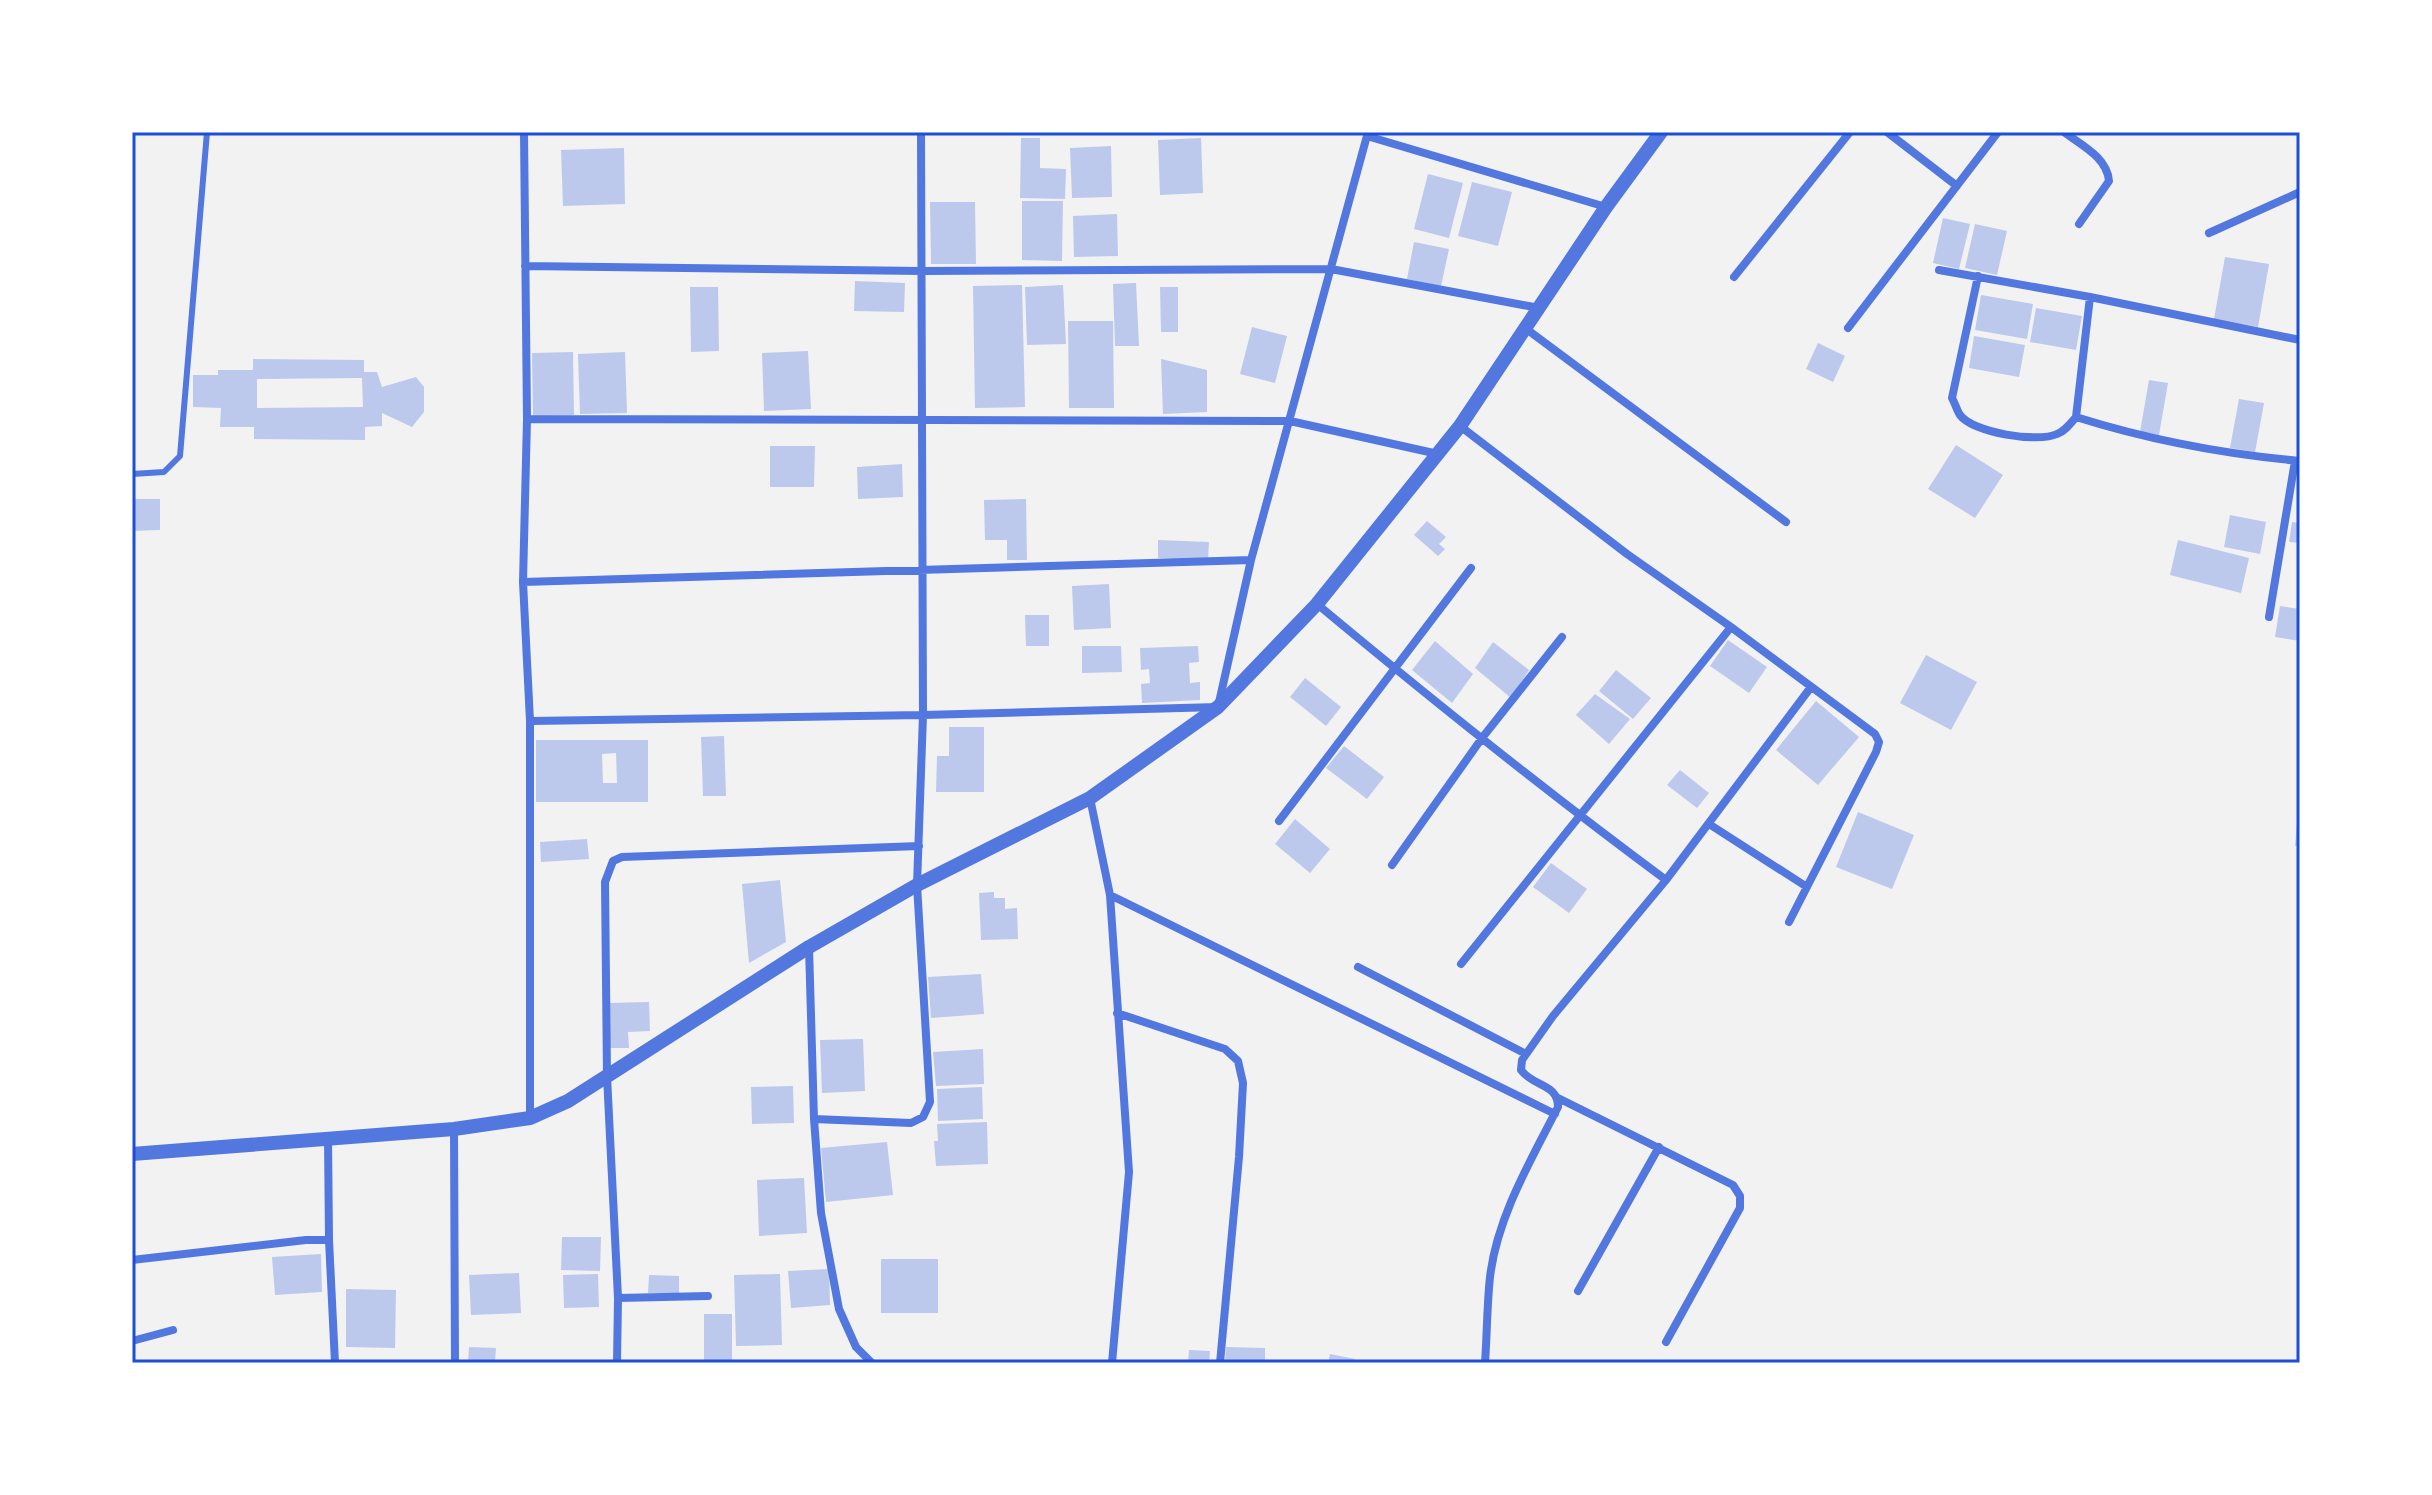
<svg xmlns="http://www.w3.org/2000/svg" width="2432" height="1495" font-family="'Fira Sans Condensed',sans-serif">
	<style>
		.building { fill: #bdc9ec; fill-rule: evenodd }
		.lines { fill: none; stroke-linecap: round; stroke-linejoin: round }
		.service { stroke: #5277de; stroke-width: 6 }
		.minor { stroke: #5277de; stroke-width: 8 }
		.tertiary { stroke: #5277de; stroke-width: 14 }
		.neatline { fill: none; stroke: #1d4ed8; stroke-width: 3 }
	</style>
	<rect width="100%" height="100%" fill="#f2f2f2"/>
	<!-- building -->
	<path class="building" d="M1021,138H1040V168L1066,169L1065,199L1020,198Z
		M1201,138L1203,193L1160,195L1158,140Z
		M1111,146L1112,197L1072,198L1070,148Z
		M624,148L625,204L563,206L561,150Z
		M1428,174L1463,183L1449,238L1414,229Z
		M1472,182L1512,192L1498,246L1458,236Z
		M1022,201H1063L1062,261L1022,260Z
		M930,202H975L976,264H931Z
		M1117,214L1118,256L1074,257L1073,216Z
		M1943,218L1970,224L1959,269L1933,263Z
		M1975,224L2007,231L1997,275L1965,268Z
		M1414,242L1449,249L1441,286L1407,279Z
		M2225,257L2269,264L2258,327L2214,319Z
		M855,281L905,283L904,312L854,311Z
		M1136,283L1139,346H1115L1113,284Z
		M1022,285L1025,407L975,408L973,286Z
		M1063,285L1066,344L1027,345L1025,287Z
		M690,287H718L719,351L691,352Z
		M1160,287H1178V332H1161Z
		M1981,295L2033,304L2027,339L1975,330Z
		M2036,308L2082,316L2076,350L2030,342Z
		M1068,321H1113L1114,408H1069Z
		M1252,327L1287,336L1275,383L1240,374Z
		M1974,336L2025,345L2019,377L1969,368Z
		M1818,343L1845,356L1833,382L1806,369Z
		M808,351L811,409L764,411L762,353Z
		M573,352L574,415L533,416L532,353Z
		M625,352L627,413L580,414L578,354Z
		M253,359L364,360V372H377L382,387L416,377L424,387V412L412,427L382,413V426L365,427V440L254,439V427H220L221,408L193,407V375H218V370H253ZM362,378L363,407L257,408V379Z
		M1161,359L1207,370V412L1163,414Z
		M2149,380L2168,383L2159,435L2140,432Z
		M2239,399L2264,403L2255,452L2230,448Z
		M1956,445L2003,475L1975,518L1928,489Z
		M770,446H815L814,487H770Z
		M902,464L903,497L858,499L857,467Z
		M132,499H160V530L132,531Z
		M1026,499L1027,560H1007V540H985L984,500Z
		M2230,515L2266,522L2260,554L2224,547Z
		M1427,521L1446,537L1439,544L1445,549L1438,556L1414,535Z
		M2292,522L2300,523V543L2289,542Z
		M1158,540L1209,542L1208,560L1158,558Z
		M2178,540L2249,558L2241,593L2170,575Z
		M1109,584L1111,628L1074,630L1072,586Z
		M2280,606L2300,609V641L2275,637Z
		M1025,615H1049V646H1026Z
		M1728,640L1767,667L1749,693L1710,666Z
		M1435,641L1473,674L1452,703L1412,670Z
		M1493,642L1529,670L1511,698L1475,668Z
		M1082,646H1121L1122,672L1082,673Z
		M1198,646L1199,662L1189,663L1190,683L1200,682V700L1142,703L1141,684L1150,683L1149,669L1141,670L1140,648Z
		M1926,655L1977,682L1951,730L1900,703Z
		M1616,670L1651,698L1633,719L1599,691Z
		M1305,678L1341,707L1326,726L1290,697Z
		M1595,694L1630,719L1609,744L1576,715Z
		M1816,701L1859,737L1818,785L1776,750Z
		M949,727H984V792H936L937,756H949Z
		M724,736L726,796H703L701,737Z
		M536,740H648V802H536ZM616,753L617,783H603L602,754Z
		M1344,746L1384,777L1367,799L1326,768Z
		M1680,770L1709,793L1697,808L1667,785Z
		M2298,811H2300V846H2295Z
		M1858,812L1914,835L1892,889L1836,867Z
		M1295,819L1330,849L1310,873L1275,844Z
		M587,839L589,859L541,862L540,842Z
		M1551,863L1587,889L1569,913L1533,887Z
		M780,880L786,942L749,963L742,884Z
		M994,892V898H1005V909L1017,908L1018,939L981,940L979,893Z
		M981,974L984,1014L931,1018L928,977Z
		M649,1002L650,1031L628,1032L629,1048H609L608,1003Z
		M863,1039L865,1091L822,1093L820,1040Z
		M983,1049L984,1084L936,1086L933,1052Z
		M793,1086L794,1123L752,1124L751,1087Z
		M982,1087L983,1119L938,1121L937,1089Z
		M987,1122L988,1164L936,1166L934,1141H938L937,1124Z
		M887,1142L893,1195L826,1202L821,1148Z
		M804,1178L807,1233L759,1236L757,1180Z
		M562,1237H601L600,1271L561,1270Z
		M321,1254L322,1292L275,1295L272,1257Z
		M881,1259H938V1313H881Z
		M829,1269L830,1305L791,1308L788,1271Z
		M519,1273L521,1313L471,1315L469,1275Z
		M598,1274L599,1307L564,1308L563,1275Z
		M780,1274L782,1345L736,1346L734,1275Z
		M649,1275L679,1276V1293H648Z
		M346,1289L396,1290L395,1348L346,1347Z
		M704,1314H732V1363H704Z
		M469,1347L496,1348L495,1363H468Z
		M1226,1347L1265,1348V1363H1225Z
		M1189,1350L1210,1351L1209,1363H1188Z
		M1330,1354L1355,1359L1354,1363H1328Z"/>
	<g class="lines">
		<!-- service -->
		<path class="service" d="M132,474L164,472L180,456L207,132"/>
		<!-- minor -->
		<path class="minor" d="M524,132L527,419L523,582L530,721V1118
			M1887,132L1957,186
			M2064,132C2081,145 2107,157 2109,181L2079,224
			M1367,136L1606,207
			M2209,233L2300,192
			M525,266L922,271L1331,269L1539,308
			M1939,270L2090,297L2300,340
			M1978,276L1952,398C1955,403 1957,411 1960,415C1973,433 2038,443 2057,434C2065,431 2070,424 2076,417L2090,297
			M1734,277L1850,132
			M1525,328L1786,522
			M1848,328L1998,132
			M2076,417C2149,440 2224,454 2300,461
			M527,419L1290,421L1438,454
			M1460,426L1627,554L1731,627L1875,734L1879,742L1876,752L1789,922
			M523,582L1251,560
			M1317,604C1431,699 1547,792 1666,880
			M2269,617L2295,461
			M530,721L923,715L1218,707L1251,560L1368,132
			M1090,798L1110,895L1129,1172L1112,1363
			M1279,821L1471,568
			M1709,824L1807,887
			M1392,865L1482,738L1562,637
			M1110,895L1555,1114
			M809,947L814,1119L821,1213L839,1309L856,1347L872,1363
			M1461,964L1731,627
			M1358,967L1526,1054
			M1117,1013L1225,1049L1238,1061L1243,1083L1239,1157L1220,1363
			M1558,1098L1733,1185L1740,1196V1208L1666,1342
			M814,1119L911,1123L923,1117L930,1102L917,885L923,715L921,132
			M454,1129L455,1363
			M328,1138L329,1240L335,1363
			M132,1260L306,1240H329
			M1578,1291L1659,1147
			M618,1298L708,1296
			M132,1341L173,1330
			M617,1363L618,1298L607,1076L605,882L613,861L622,857L919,846
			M1485,1363C1487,1335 1487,1305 1490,1277C1497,1217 1531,1160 1558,1107C1558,1083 1533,1087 1521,1070L1522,1060L1553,1016L1666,880L1811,687"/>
		<!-- tertiary -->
		<path class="tertiary" d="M132,1154L454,1129L530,1118L568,1101L809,947L917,885L1090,798L1218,707L1317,604L1460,426L1606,207L1661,132"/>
	</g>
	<!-- border -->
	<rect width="2432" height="1495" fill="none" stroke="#ffffff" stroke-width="268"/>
	<rect x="134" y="134" width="2164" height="1227" class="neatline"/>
</svg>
